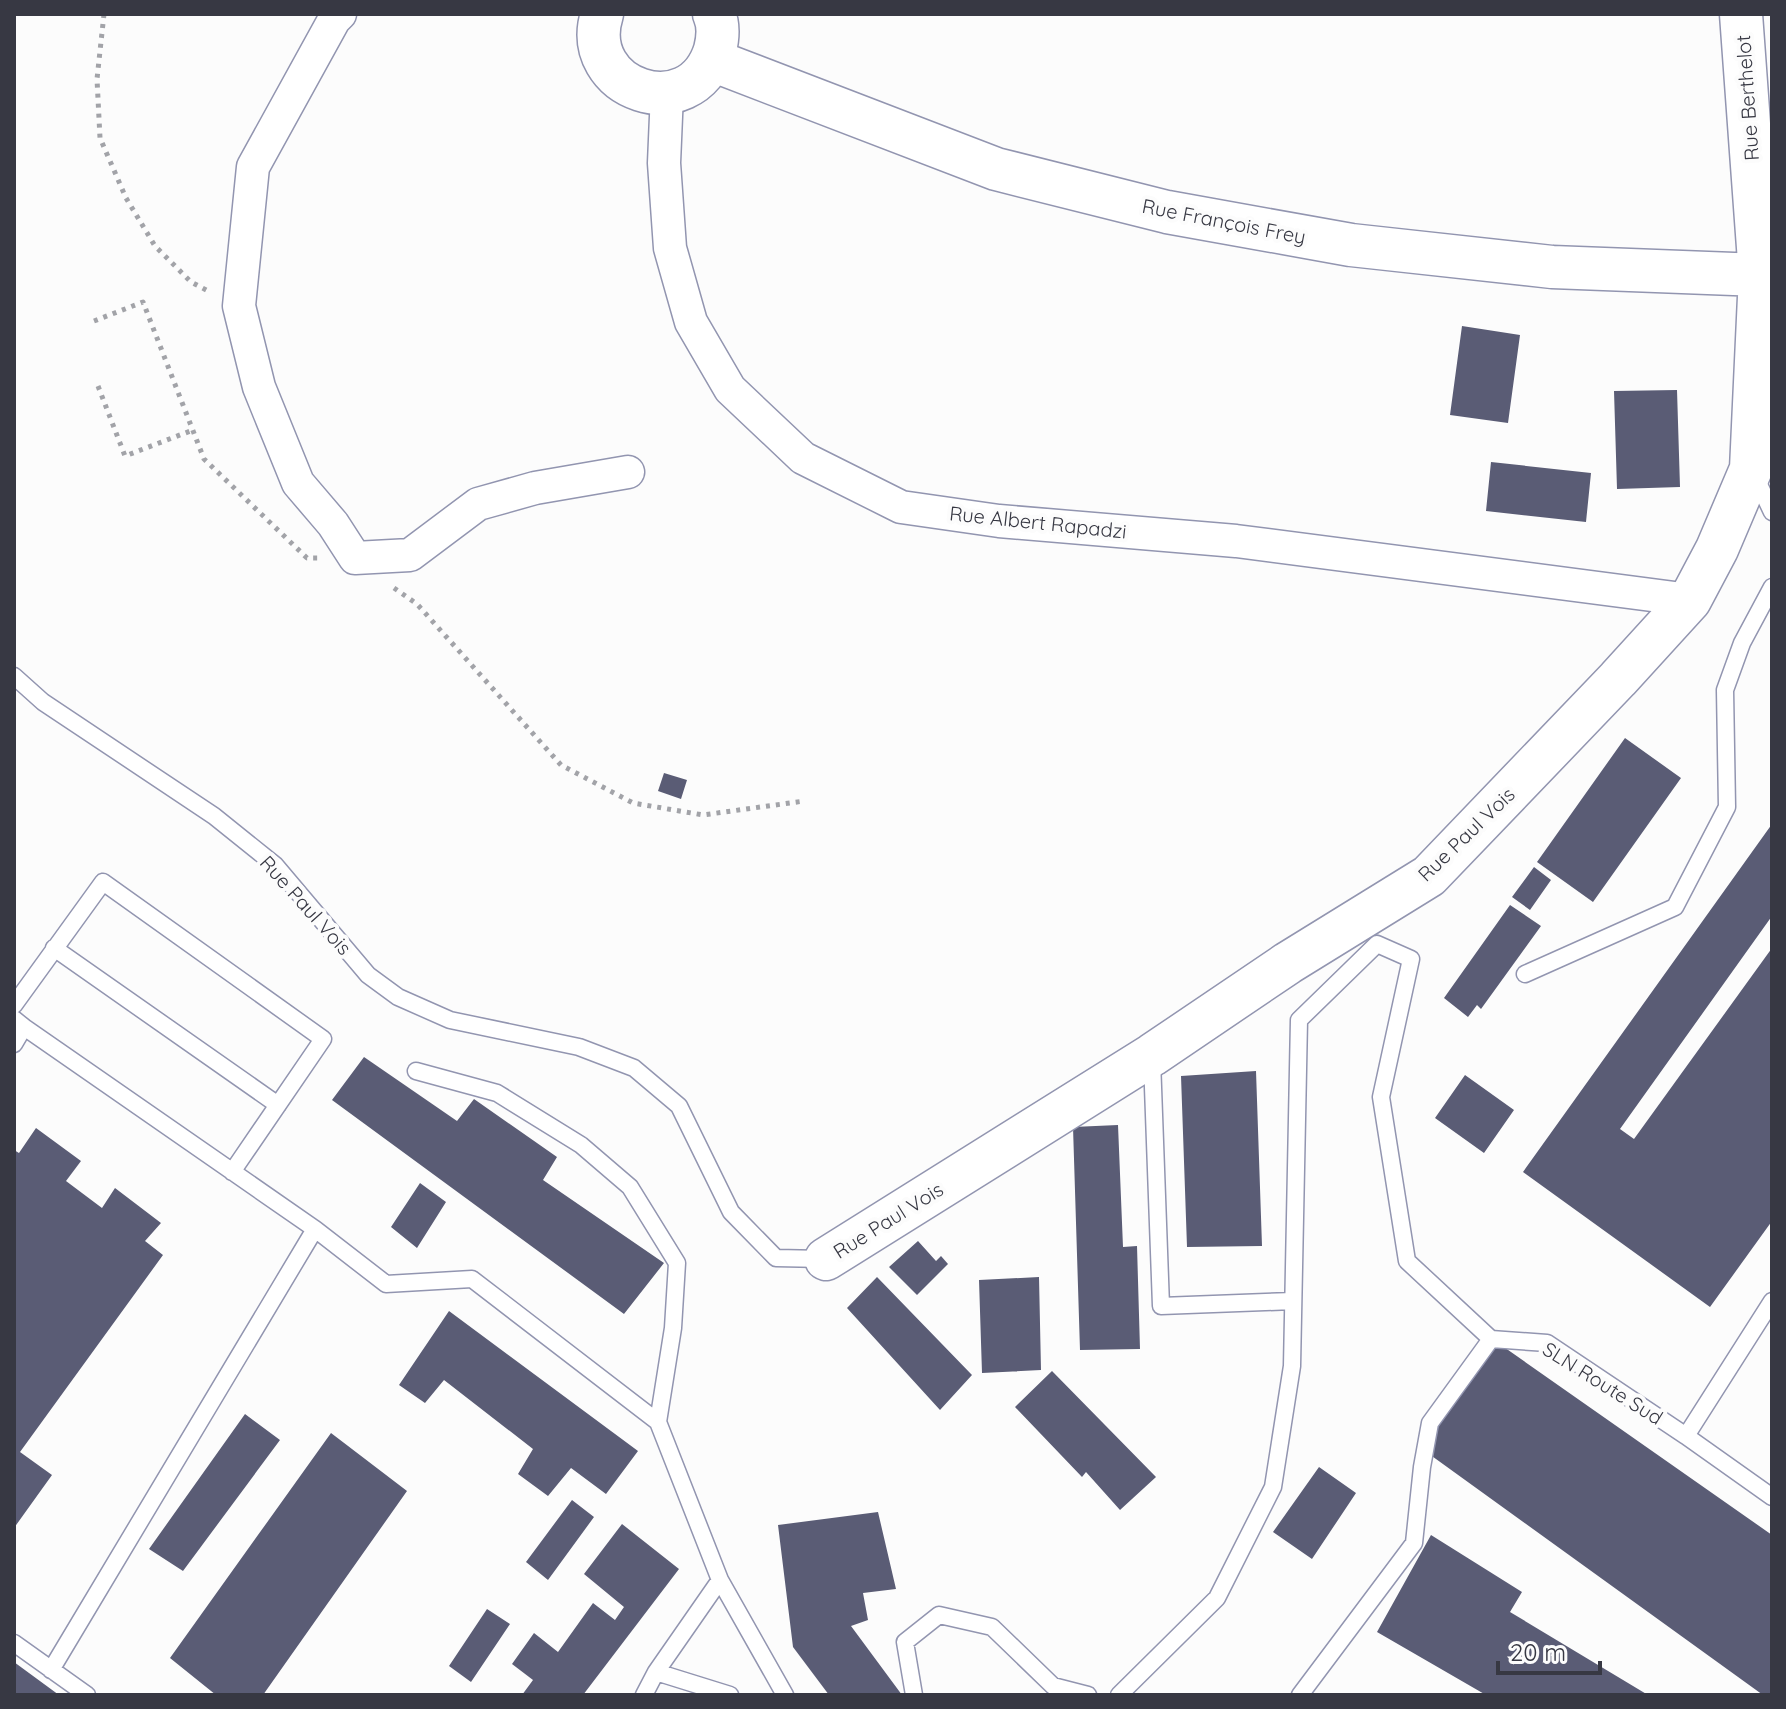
<svg xmlns="http://www.w3.org/2000/svg" width="1786" height="1709" font-family="Quicksand,sans-serif">
	<style>
		.building { fill: #5a5c75 }
		.lines { fill: none; stroke-linecap: round; stroke-linejoin: round }
		.service-casing { stroke: #9295b0; stroke-width: 19 }
		.minor-casing { stroke: #9295b0; stroke-width: 35 }
		.tertiary-casing { stroke: #9295b0; stroke-width: 45 }
		.path { stroke: #a2a3a8; stroke-width: 5; stroke-dasharray: 4 6; stroke-linecap: butt }
		.service { stroke: #fff; stroke-width: 16 }
		.minor { stroke: #fff; stroke-width: 32 }
		.tertiary { stroke: #fff; stroke-width: 42 }
		.labels { text-anchor: middle; dominant-baseline: central; stroke-width: 8; stroke-linejoin: round; paint-order: stroke }
		.street-label { font-size: 20px; fill: #373843; stroke: #fcfcfc }
	</style>
	<rect width="100%" height="100%" fill="#fcfcfc"/>
	<!-- building -->
	<path class="building" d="M1462,326L1520,335L1508,423L1450,415Z
		M1677,390L1680,487L1617,489L1614,391Z
		M1491,462L1591,473L1586,522L1486,511Z
		M1625,738L1681,778L1593,902L1537,862Z
		M664,773L687,780L681,799L658,791Z
		M1772,824V916L1620,1129L1634,1139L1772,948V1221L1710,1307L1523,1172Z
		M1534,867L1551,880L1530,910L1512,897Z
		M1510,905L1541,926L1481,1009L1477,1005L1468,1017L1444,998Z
		M364,1057L457,1121L474,1099L557,1157L543,1180L664,1263L624,1314L332,1100Z
		M1256,1071L1262,1246L1187,1247L1181,1076Z
		M1465,1075L1514,1110L1484,1153L1435,1118Z
		M1118,1125L1123,1247L1137,1246L1140,1349L1080,1350L1073,1127Z
		M36,1128L81,1161L66,1181L102,1208L115,1188L161,1223L145,1241L163,1255L20,1452L52,1475L14,1528V1150L19,1153Z
		M420,1183L446,1202L417,1248L391,1227Z
		M918,1241L936,1261L941,1256L948,1264L917,1295L889,1267Z
		M877,1277L972,1375L940,1410L847,1308Z
		M1039,1277L1041,1370L982,1373L979,1280Z
		M449,1311L638,1451L606,1494L571,1468L548,1496L518,1474L533,1449L444,1380L425,1403L399,1385Z
		M1491,1338L1772,1535V1695H1763L1418,1446Z
		M1052,1371L1156,1477L1120,1510L1086,1472L1082,1477L1015,1407Z
		M245,1414L280,1440L183,1571L149,1549Z
		M331,1433L407,1491L263,1695H216L170,1658Z
		M1319,1467L1356,1493L1312,1559L1273,1532Z
		M572,1500L594,1517L548,1580L526,1562Z
		M878,1512L896,1589L863,1593L868,1620L851,1626L902,1695H829L793,1647L778,1525Z
		M622,1524L679,1569L583,1695H522L533,1680L512,1664L534,1633L558,1652L593,1603L615,1620L624,1607L584,1574Z
		M1431,1535L1522,1592L1510,1612L1648,1695H1486L1377,1632Z
		M487,1609L510,1624L471,1682L449,1666Z
		M14,1662L59,1695H14Z"/>
	<g class="lines">
		<!-- service casing -->
		<g class="service-casing">
			<path id="service" d="M1754,474L1772,512
				M14,676L43,702L214,816L275,865L368,975L398,997L450,1020L579,1047L634,1068L679,1106L731,1212L776,1258L824,1259
				M54,948L278,1105
				M1525,974L1675,907L1727,807L1725,690L1742,643L1772,587
				M14,1005L103,882L323,1039L232,1172
				M14,1019L24,1027L14,1044
				M24,1027L315,1229L386,1284L472,1279L658,1422L720,1580L656,1672L644,1695
				M1152,1060L1161,1306L1293,1301
				M416,1071L497,1093L581,1145L630,1187L677,1263L673,1328L658,1422
				M1686,1436L1772,1301
				M720,1580L785,1695
				M14,1643L87,1695
				M51,1670L315,1229
				M656,1672L730,1695
				M914,1695L905,1642L939,1615L992,1627L1053,1686L1088,1695
				M1119,1695L1217,1598L1273,1487L1292,1366L1299,1020L1377,944L1411,959L1381,1097L1407,1261L1491,1339
				M1300,1695L1414,1543L1422,1467L1430,1423L1491,1339L1547,1343L1686,1436L1772,1497"/>
		</g>
		<!-- minor casing -->
		<g class="minor-casing">
			<path id="minor" d="M340,14L334,20L253,167L239,306L259,387L298,483L333,524L355,558L410,555L478,504L535,488L628,472
				M667,93L664,163L670,248L691,322L730,389L803,458L901,507L999,521L1236,541L1690,600"/>
		</g>
		<!-- tertiary casing -->
		<g class="tertiary-casing">
			<path id="tertiary" d="M602,14C578,90 691,128 715,50C718,38 719,25 714,14
				M712,60L996,169L1167,212L1351,245L1552,267L1760,275
				M826,1259L1152,1055L1288,963L1429,876L1618,679L1690,600L1717,549L1751,469L1760,275L1741,14"/>
		</g>
		<!-- path -->
		<path class="path" d="M104,14L97,79L100,138L126,198L155,246L191,282L210,292
			M94,321L143,302L204,459L307,558H318
			M98,386L125,456L193,430
			M394,588L417,604L561,765L633,803L703,815L804,801"/>
		<!-- service -->
		<use href="#service" class="service"/>
		<!-- minor -->
		<use href="#minor" class="minor"/>
		<!-- tertiary -->
		<use href="#tertiary" class="tertiary"/>
	</g>
	<g class="labels">
		<!-- street labels -->
		<g class="street-label">
			<text transform="translate(1747 98) rotate(-94)">Rue Berthelot</text>
			<text transform="translate(1224 221) rotate(11)">Rue François Frey</text>
			<text transform="translate(1038 522) rotate(6)">Rue Albert Rapadzi</text>
			<text transform="translate(1466 834) rotate(-44)">Rue Paul Vois</text>
			<text transform="translate(306 905) rotate(48)">Rue Paul Vois</text>
			<text transform="translate(888 1220) rotate(-32)">Rue Paul Vois</text>
			<text transform="translate(1603 1383) rotate(32)">SLN Route Sud</text>
		</g>
	</g>
	<!-- border -->
	<rect width="1786" height="1709" fill="none" stroke="#373843" stroke-width="32"/>
	<!-- scale -->
	<path d="M1498 1661v12h102v-12" fill="none" stroke="#373843" stroke-width="4"/>
	<text x="1510" y="1661" font-size="24" fill="#373843" stroke="#fcfcfc" stroke-width="6" paint-order="stroke">20 m</text>
</svg>
